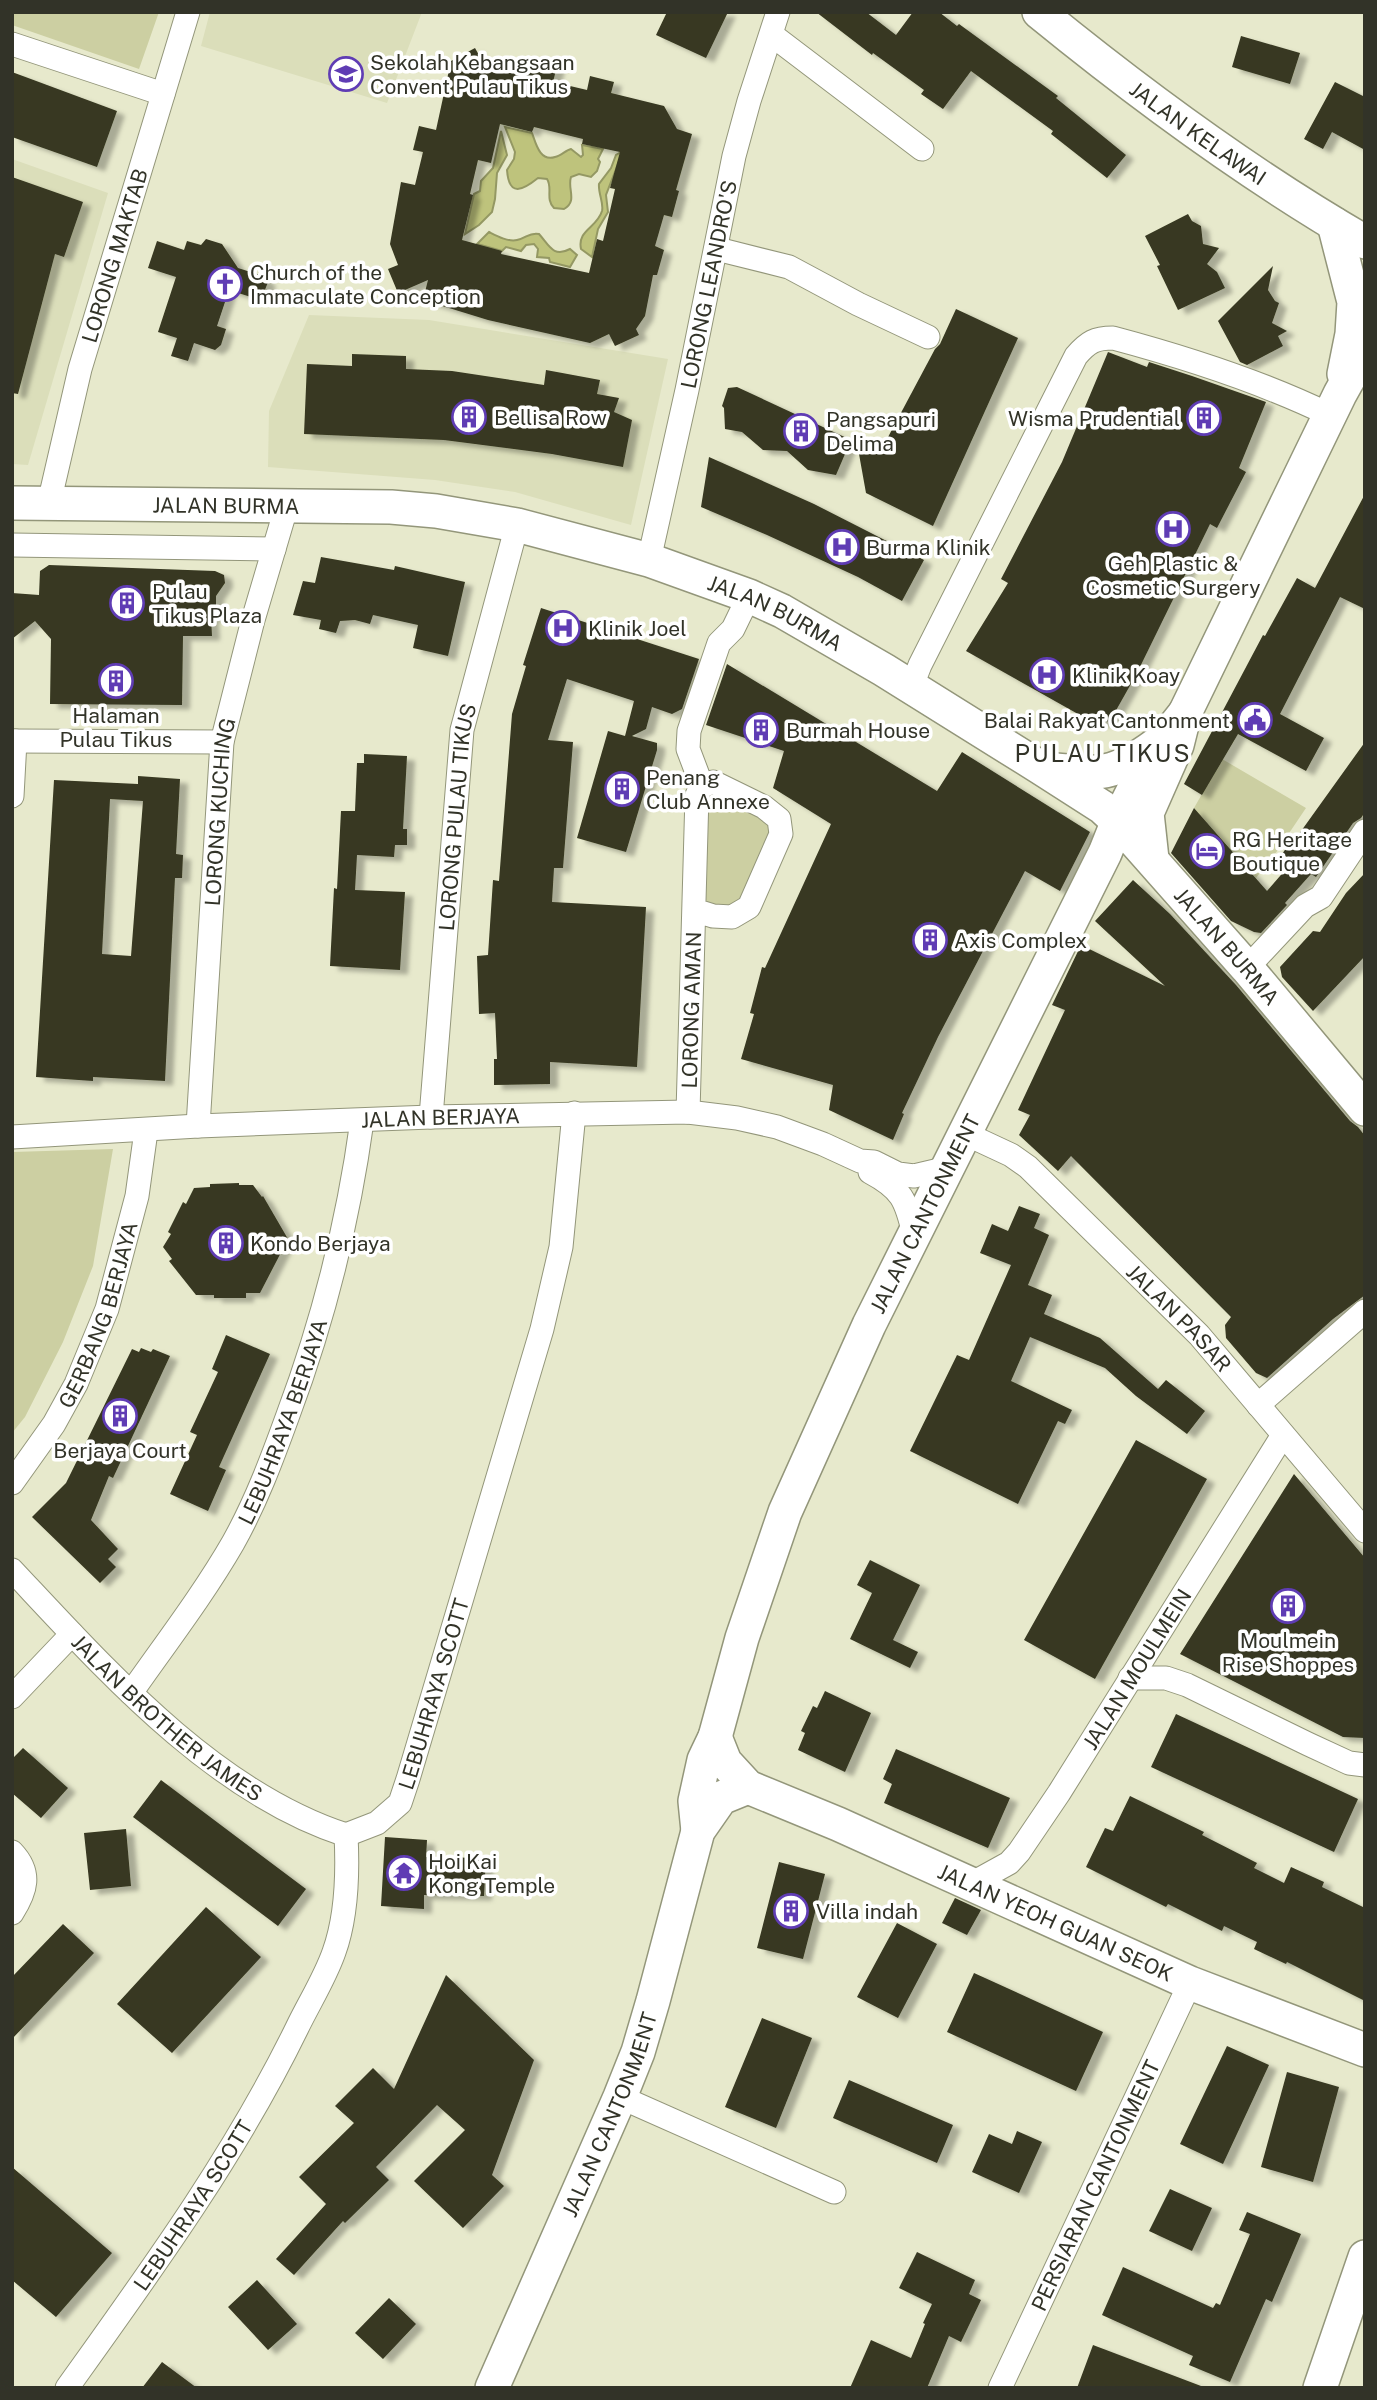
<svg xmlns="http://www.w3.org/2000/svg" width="1377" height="2400" font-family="'Public Sans',sans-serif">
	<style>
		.built { fill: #dbdeba }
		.green { fill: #cccfa2 }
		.water { fill: #bec37c; stroke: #949863; stroke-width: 2 }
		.building { fill: #373820; fill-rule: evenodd; filter: url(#shadow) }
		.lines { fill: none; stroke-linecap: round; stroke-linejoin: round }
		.street-casing { stroke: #93967a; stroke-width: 25 }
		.secondary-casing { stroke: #93967a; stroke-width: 36 }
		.street { stroke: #fff; stroke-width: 23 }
		.secondary { stroke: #fff; stroke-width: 33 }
		.labels { text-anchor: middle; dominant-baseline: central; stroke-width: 7; stroke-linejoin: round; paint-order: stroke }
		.poi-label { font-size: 21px; fill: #323328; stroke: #fff; text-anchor: start }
		.street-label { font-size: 21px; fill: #323328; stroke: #fff }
		.quarter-label { font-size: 24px; letter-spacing: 2px; fill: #323328; stroke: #fff }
	</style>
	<defs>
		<filter id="shadow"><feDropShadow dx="8" dy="4.5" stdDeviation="2" flood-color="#0004"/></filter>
	</defs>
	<rect width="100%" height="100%" fill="#e7e9cc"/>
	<!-- built -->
	<path class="built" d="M210,12H422L387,103L201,46Z
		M12,159L108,193L28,465L12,464Z
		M309,315L429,320L668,359L631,525L515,492L435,480L268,467L269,411Z"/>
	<!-- green -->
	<path class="green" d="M12,12H159L139,69L12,25Z
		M1222,759L1306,808L1273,857L1256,878L1194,808Z
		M715,795L765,816L772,827L746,898L735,907L709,904L703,900L706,805L709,798Z
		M113,1149L93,1266L63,1342L25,1417L12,1433V1152Z"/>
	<!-- water -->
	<path class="water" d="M505,127L532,133C536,144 540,162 555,157C561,156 566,150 571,149L581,157L583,155L582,145L603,149L598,159L600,162L597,171L591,177L579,174L571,177C567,189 578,201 564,209L554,208C545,199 553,188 547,179L538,178C523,190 509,198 507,170L514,159L515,152Z
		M501,131L507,155L497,173L495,199L492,212L479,225L465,234L474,194L480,191L481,181L493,168Z
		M623,151L606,195L608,212L598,229L592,257L581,249C577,230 597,228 602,211C604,203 598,193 599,184L611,168L616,155Z
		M489,232C497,236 508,242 517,240C527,238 529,232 539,234C549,245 553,258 570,249L577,255L570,267L550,262L549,258L537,257L538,249L534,244L526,245L521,251L506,247L502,251L477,244Z"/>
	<!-- building -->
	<path class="building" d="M667,12H728L706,58L656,35Z
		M816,12H866L896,35L913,12H939L957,26L959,24L1058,96L1056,98L1126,155L1107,178L1051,134L1053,131L971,71L943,109L921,94L924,90L873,53L872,55Z
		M1241,36L1300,53L1290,84L1232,67Z
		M475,48L480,57L527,69L530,59L557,66L553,82L587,90L590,76L614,82L611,93L664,106L677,129L692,134L676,190L679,191L672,217L664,215L655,246L664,250L657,275H653L645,316L636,329L639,335L615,346L609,334L590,343L488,320L423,300L428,280L398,293L388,269L398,265L390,244L401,182L415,185L423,152L413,150L419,126L436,130L451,61ZM500,124L532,132L534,127L583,139L582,144L620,152L610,188L615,189L603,241L597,239L589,273L501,254L502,251L462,240L473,195L470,194L478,160L491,163Z
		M12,72L117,111L97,167L12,137Z
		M1335,82L1365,97V150L1332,132L1323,149L1304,139Z
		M12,177L83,202L64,257L55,254L18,394L12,393Z
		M1188,214L1192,221L1201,226L1203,244L1219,248L1207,264L1217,272L1225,288L1178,310L1157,266L1160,265L1145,236Z
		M206,239L222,244L238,268L260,275L268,282L263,295L254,298L229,290L217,326L226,329L221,345L215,350L194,343L188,361L171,356L177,338L158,332L176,277L148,268L157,241L184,250L187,241L201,245Z
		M1273,266L1268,290L1275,301L1279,303L1272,323L1287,331L1278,336L1283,346L1247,365L1240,362L1218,321Z
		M956,309L1018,338L933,526L866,493L857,443L879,454L935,349L940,344Z
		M1108,352L1147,367L1149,362L1192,376L1266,402L1239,468L1246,472L1217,528L1210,524L1136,675L1110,721L1094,723L966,651L1008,583L1001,579L1062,462Z
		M352,354L406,356V369L452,371L544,385L546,370L600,380L597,394L619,398L614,412L632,420L623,467L552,454L444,440L304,434L307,364L352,366Z
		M737,387L851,440L836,475L808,470L787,451L763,450L742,432L725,429L724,408L722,406L728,388Z
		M709,457L814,504L924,560L902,601L858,577L767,535L701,507Z
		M1365,494V609L1340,597L1280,714L1324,738L1306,771L1238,734L1202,795L1184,784L1263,635L1265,636L1297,578L1315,588Z
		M321,557L394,570L395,566L465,582L448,656L413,648L418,625L373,615L370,624L355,620L340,621L336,633L319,629L321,620L293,615L303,581L315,583Z
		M49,565L215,571L224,575L225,583L216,596V616L211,617L212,636H183L182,705L50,704L51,639L35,621L12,639V593L39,595L40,571Z
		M541,608L699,659L682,709L672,714L652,707L646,729L632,736L657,743V750L626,852L577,838L608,731L625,736L634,701L567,679L548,740L573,742L563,868H554L552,902L646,907L637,1067L550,1062V1084L494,1085V1059H497L495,1013L479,1014L477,956L488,955L493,880L499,881L512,714L526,666L523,665Z
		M727,664L937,791L962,752L1090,832L1060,891L1025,871L938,1037L902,1113L904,1114L893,1140L829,1110L833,1085L741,1059L754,1014L750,1013L762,967L765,968L831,824L773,788L784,751L706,725Z
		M1365,742V812L1361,818L1353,823L1316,877L1311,874L1285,903L1287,905L1261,933L1254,932L1231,921L1171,853L1194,808L1267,891L1293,861L1282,854L1297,833L1299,834Z
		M364,754L407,756L403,829H407V845H395L394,857L357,855L355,890L405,892L400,970L330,966L334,888L337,889L341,811H355L357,763H364Z
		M138,776L180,779L176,854L183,855L182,878H175L165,1081L93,1077V1081L36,1077L54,780L138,784ZM110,799L143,801L131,956L102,954Z
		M1365,873V956L1313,1011L1282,977L1280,967L1313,931L1320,932L1346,893Z
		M1133,880L1170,914L1236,985L1350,1121L1358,1127L1365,1136V1295L1333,1319L1267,1378L1256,1373L1226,1338L1225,1325L1231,1317L1071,1156L1058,1171L1019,1135L1030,1115L1018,1110L1065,1010L1052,1005L1081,945L1165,986L1095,921Z
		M239,1183V1185H253L262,1197L263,1196L288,1239L260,1293H246V1298H214V1295H196L169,1261L172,1259L163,1247L171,1234L168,1232L183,1202L186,1204L194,1188L210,1187V1184Z
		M1019,1206L1040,1214L1034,1228L1049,1235L1028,1285L1052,1295L1044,1314L1100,1338L1158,1389L1166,1380L1205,1411L1187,1434L1136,1396L1105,1368L1030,1337L1011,1381L1072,1410L1065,1424L1058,1421L1018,1504L910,1451L957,1355L969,1360L1011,1265L980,1253L992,1224L1008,1231Z
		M226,1335L270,1354L219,1467L226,1470L208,1511L170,1494L197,1435L190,1432L218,1372L212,1369Z
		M141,1348L151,1352L153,1349L170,1356L113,1478L109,1476L91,1520L118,1549L108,1559L116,1567L100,1583L32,1517L66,1483L132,1349L139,1352Z
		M1136,1440L1207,1479L1095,1679L1024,1640Z
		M1294,1474L1365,1558V1738L1343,1737L1180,1654Z
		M870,1560L920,1585L893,1640L918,1652L910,1668L850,1639L872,1593L857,1585Z
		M825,1691L871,1713L845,1772L798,1750L805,1733L801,1731L813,1706L817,1708Z
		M1176,1714L1358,1799L1334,1852L1151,1767Z
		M23,1748L68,1788L41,1818L12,1793V1759Z
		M896,1749L1010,1798L988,1848L884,1803L892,1784L883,1779Z
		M161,1780L306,1889L278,1926L133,1817Z
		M1130,1796L1204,1832L1202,1835L1257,1863L1254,1868L1284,1883L1291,1867L1324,1882L1322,1887L1365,1908V2001L1287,1962L1286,1964L1254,1949L1257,1942L1224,1926L1222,1931L1168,1904L1166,1907L1086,1867L1105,1828L1113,1831Z
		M126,1829L131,1886L90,1890L84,1833Z
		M385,1837L427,1840L426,1857L486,1858L484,1896L424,1895V1909L381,1906Z
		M779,1862L825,1874L803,1959L757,1948Z
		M955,1898L981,1910L967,1935L942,1923Z
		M206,1907L261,1957L172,2053L117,2004Z
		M897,1923L937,1944L898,2018L857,1997Z
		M63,1924L94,1953L12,2039V1977Z
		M974,1973L1103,2032L1076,2091L947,2032Z
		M446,1975L534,2060L492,2175L504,2186L463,2228L414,2181L465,2130L437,2105L376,2167L389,2180L345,2223L343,2221L294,2275L276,2259L326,2204L299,2177L354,2123L335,2106L373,2068L394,2089Z
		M762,2018L812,2038L776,2128L725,2107Z
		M1227,2046L1269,2065L1223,2164L1180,2144Z
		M1287,2072L1339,2087L1313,2182L1261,2167Z
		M849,2080L953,2125L937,2163L833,2118Z
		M1017,2131L1042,2142L1019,2193L972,2172L989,2134L1012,2144Z
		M12,2167L112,2253L56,2317L12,2280Z
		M1170,2189L1212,2208L1192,2251L1149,2231Z
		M1247,2212L1301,2234L1272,2302L1266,2299L1230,2382L1189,2365L1193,2356L1102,2315L1123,2267L1213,2308L1216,2303L1220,2305L1250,2234L1239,2230Z
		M917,2252L975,2280L969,2294L981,2300L961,2342L949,2336L927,2388H850L871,2340L911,2358L925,2324L923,2323L932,2304L899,2288Z
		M257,2280L297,2324L268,2350L228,2307Z
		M389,2298L416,2324L383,2359L355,2333Z
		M1093,2345L1201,2386L1200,2388H1077Z
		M162,2362L197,2388H142Z"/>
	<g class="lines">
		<!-- street casing -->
		<g class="street-casing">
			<g id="street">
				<path d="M772,35L922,149"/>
				<path d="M12,44L163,94"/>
				<path d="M717,249L789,267L858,304L928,337"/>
				<path id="s1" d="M49,503L80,369L188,12"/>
				<path d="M12,545L274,549"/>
				<path id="s2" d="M649,560L687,390L734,156L749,101L778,12"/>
				<path d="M911,688L920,665L1076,356C1088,342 1095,338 1113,338C1188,358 1260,381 1330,415"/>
				<path d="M12,741L222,742"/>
				<path d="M702,786L688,749L689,731L719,643L733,629L749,596"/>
				<path d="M12,796L15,741"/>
				<path d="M1247,968L1305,906L1321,897L1365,831"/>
				<path id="s3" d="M688,1112L697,795L702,786L713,782L764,807L779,819L781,834L749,907L732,917L713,916L694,910"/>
				<path id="s4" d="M431,1117L462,730L517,525"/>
				<path id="s5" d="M198,1126L222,742L253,620L287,505"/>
				<path id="s6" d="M966,1134L1011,1155L1028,1167L1199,1335L1365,1531"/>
				<path id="s7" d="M12,1137L198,1126L431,1117L688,1112L737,1118L777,1127L823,1144L860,1161L874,1162L898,1174L914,1176L948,1168"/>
				<path d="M870,1172C902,1189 906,1200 914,1234"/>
				<path d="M1258,1405L1365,1311"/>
				<path id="s8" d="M12,1483L54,1424L76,1384L107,1309L137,1196L146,1131"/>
				<path id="s9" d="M12,1570C105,1669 213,1792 346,1835"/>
				<path d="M1130,1678H1166L1187,1685L1308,1744L1349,1763L1365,1765"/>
				<path id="s10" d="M131,1693C166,1643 203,1595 233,1543C256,1502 272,1459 288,1415C324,1319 348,1223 362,1121"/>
				<path d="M12,1697L72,1634"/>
				<path id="s11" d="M346,1835L377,1823L400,1803L408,1779L542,1329L561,1247L574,1113"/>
				<path d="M12,1852C32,1873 26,1891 12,1913"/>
				<path id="s12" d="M971,1884L1009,1863L1019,1852L1059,1793L1283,1435"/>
				<path d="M620,2097L834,2192"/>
				<path id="s13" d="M67,2388C150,2272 234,2157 297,2028C309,2003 325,1978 334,1952C347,1916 348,1873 346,1835"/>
				<path id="s14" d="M1000,2388L1190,1983"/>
			</g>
		</g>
		<!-- secondary casing -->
		<g class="secondary-casing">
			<g id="secondary">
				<path id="s15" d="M1039,12C1142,96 1249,175 1365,242"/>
				<path d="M1334,224L1354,302L1352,334L1344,374"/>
				<path id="s16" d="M12,503L391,507L436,511L517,525L649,560L749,596L782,611L884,670L1041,768L1102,807L1117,821L1247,968L1365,1109"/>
				<path d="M1047,769C1100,775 1114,776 1157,744"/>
				<path d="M1152,859L1147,813L1177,745L1185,713L1340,394L1365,349"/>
				<path id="s17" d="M715,1737L725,1762L748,1787L838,1824L1190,1983L1365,2050"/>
				<path id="s18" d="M698,1831L695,1801L704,1760L715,1737L742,1638L785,1512L869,1325L1105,853C1124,803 1151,754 1185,713"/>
				<path id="s19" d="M492,2388L620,2097L638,2052L653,2001L698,1831L721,1798L748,1787"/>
				<path d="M1320,2388L1365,2257"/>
			</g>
		</g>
		<!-- street -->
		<use href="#street" class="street"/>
		<!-- secondary -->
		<use href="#secondary" class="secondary"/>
	</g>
	<!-- icons -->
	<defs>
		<g id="school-ring" transform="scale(1.75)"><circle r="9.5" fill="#fff" stroke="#5f3cb4" stroke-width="1.5"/><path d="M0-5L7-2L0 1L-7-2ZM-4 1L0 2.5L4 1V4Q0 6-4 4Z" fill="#5f3cb4"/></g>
		<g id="church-ring" transform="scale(1.75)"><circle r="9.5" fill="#fff" stroke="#5f3cb4" stroke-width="1.5"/><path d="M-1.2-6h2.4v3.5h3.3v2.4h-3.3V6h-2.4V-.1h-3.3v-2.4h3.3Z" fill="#5f3cb4"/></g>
		<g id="building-ring" transform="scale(1.75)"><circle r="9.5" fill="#fff" stroke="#5f3cb4" stroke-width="1.5"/><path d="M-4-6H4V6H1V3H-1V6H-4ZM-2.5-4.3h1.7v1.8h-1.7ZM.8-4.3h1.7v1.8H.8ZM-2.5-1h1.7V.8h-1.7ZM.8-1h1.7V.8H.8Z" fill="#5f3cb4"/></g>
		<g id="hospital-ring" transform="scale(1.75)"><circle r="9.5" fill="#fff" stroke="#5f3cb4" stroke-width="1.5"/><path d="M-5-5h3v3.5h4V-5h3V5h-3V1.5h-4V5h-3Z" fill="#5f3cb4"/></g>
		<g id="civic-ring" transform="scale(1.75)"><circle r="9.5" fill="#fff" stroke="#5f3cb4" stroke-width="1.5"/><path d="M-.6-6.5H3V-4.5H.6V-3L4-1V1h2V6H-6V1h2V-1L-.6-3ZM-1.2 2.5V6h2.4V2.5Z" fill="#5f3cb4"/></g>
		<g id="hotel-ring" transform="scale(1.75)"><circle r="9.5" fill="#fff" stroke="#5f3cb4" stroke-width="1.5"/><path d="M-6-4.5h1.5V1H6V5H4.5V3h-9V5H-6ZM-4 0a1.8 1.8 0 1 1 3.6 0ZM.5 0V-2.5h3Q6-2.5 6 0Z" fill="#5f3cb4"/></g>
		<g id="temple-ring" transform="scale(1.75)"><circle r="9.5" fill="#fff" stroke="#5f3cb4" stroke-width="1.5"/><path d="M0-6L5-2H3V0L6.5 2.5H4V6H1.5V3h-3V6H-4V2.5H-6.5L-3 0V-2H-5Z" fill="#5f3cb4"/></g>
	</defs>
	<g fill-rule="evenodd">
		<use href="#school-ring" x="346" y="74"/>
		<use href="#church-ring" x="225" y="284"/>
		<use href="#building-ring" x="469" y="417"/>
		<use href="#building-ring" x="1204" y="418"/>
		<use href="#building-ring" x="801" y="431"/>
		<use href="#hospital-ring" x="1173" y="529"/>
		<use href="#hospital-ring" x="842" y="547"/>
		<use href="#building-ring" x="127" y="603"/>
		<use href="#hospital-ring" x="563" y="628"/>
		<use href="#hospital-ring" x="1047" y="675"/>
		<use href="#building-ring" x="116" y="681"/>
		<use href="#civic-ring" x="1255" y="720"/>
		<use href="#building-ring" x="761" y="730"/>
		<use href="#building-ring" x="622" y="789"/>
		<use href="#hotel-ring" x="1207" y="851"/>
		<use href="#building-ring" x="930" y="940"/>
		<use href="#building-ring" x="226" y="1243"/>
		<use href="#building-ring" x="120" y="1416"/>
		<use href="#building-ring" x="1288" y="1606"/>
		<use href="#temple-ring" x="404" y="1873"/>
		<use href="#building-ring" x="791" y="1911"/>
	</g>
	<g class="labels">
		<!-- poi labels -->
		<g class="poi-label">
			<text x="370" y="62">Sekolah Kebangsaan<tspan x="370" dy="24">Convent Pulau Tikus</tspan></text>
			<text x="250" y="272">Church of the<tspan x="250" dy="24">Immaculate Conception</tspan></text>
			<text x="494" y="417">Bellisa Row</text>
			<text x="1180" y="418" text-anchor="end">Wisma Prudential</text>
			<text x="826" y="419">Pangsapuri<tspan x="826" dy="24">Delima</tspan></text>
			<text x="866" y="547">Burma Klinik</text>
			<text x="1173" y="563" text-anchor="middle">Geh Plastic &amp;<tspan x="1173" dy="24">Cosmetic Surgery</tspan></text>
			<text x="152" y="591">Pulau<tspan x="152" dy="24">Tikus Plaza</tspan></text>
			<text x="588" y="628">Klinik Joel</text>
			<text x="1072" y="675">Klinik Koay</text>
			<text x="116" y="715" text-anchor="middle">Halaman<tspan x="116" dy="24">Pulau Tikus</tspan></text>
			<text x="1230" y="720" text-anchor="end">Balai Rakyat Cantonment</text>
			<text x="786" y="730">Burmah House</text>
			<text x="646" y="777">Penang<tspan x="646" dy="24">Club Annexe</tspan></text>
			<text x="1232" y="839">RG Heritage<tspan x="1232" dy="24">Boutique</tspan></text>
			<text x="954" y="940">Axis Complex</text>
			<text x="250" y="1243">Kondo Berjaya</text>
			<text x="120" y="1450" text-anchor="middle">Berjaya Court</text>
			<text x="1288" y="1640" text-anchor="middle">Moulmein<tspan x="1288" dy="24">Rise Shoppes</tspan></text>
			<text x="428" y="1861">Hoi Kai<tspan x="428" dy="24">Kong Temple</tspan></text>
			<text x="816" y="1911">Villa indah</text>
		</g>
		<!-- street labels -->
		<g class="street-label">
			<text stroke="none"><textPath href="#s15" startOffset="200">JALAN KELAWAI</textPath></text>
			<text stroke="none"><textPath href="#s1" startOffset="256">LORONG MAKTAB</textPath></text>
			<text stroke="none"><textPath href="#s2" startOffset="282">LORONG LEANDRO'S</textPath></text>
			<text stroke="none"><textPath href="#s16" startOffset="214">JALAN BURMA</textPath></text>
			<text stroke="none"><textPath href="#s16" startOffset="780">JALAN BURMA</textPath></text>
			<text stroke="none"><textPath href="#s5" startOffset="315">LORONG KUCHING</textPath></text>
			<text stroke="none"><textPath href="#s4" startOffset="301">LORONG PULAU TIKUS</textPath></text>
			<text stroke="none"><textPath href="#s16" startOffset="1348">JALAN BURMA</textPath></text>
			<text stroke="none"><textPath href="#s3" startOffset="102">LORONG AMAN</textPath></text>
			<text stroke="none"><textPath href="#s7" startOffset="429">JALAN BERJAYA</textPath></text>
			<text stroke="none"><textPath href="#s18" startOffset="663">JALAN CANTONMENT</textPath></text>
			<text stroke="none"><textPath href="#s8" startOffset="191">GERBANG BERJAYA</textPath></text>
			<text stroke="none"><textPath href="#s6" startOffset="284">JALAN PASAR</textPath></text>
			<text stroke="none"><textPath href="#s10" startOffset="313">LEBUHRAYA BERJAYA</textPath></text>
			<text stroke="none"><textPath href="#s12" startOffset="276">JALAN MOULMEIN</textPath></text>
			<text stroke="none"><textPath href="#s11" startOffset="178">LEBUHRAYA SCOTT</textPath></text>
			<text stroke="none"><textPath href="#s9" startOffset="215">JALAN BROTHER JAMES</textPath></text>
			<text stroke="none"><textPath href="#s17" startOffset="397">JALAN YEOH GUAN SEOK</textPath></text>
			<text stroke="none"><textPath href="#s19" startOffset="298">JALAN CANTONMENT</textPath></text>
			<text stroke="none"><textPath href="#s14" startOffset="224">PERSIARAN CANTONMENT</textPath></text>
			<text stroke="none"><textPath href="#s13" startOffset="222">LEBUHRAYA SCOTT</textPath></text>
		</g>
		<!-- quarter labels -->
		<g class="quarter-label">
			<text x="1103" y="753">PULAU TIKUS</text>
		</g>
	</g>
	<!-- border -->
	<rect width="1377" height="2400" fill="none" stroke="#323328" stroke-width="28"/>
</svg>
